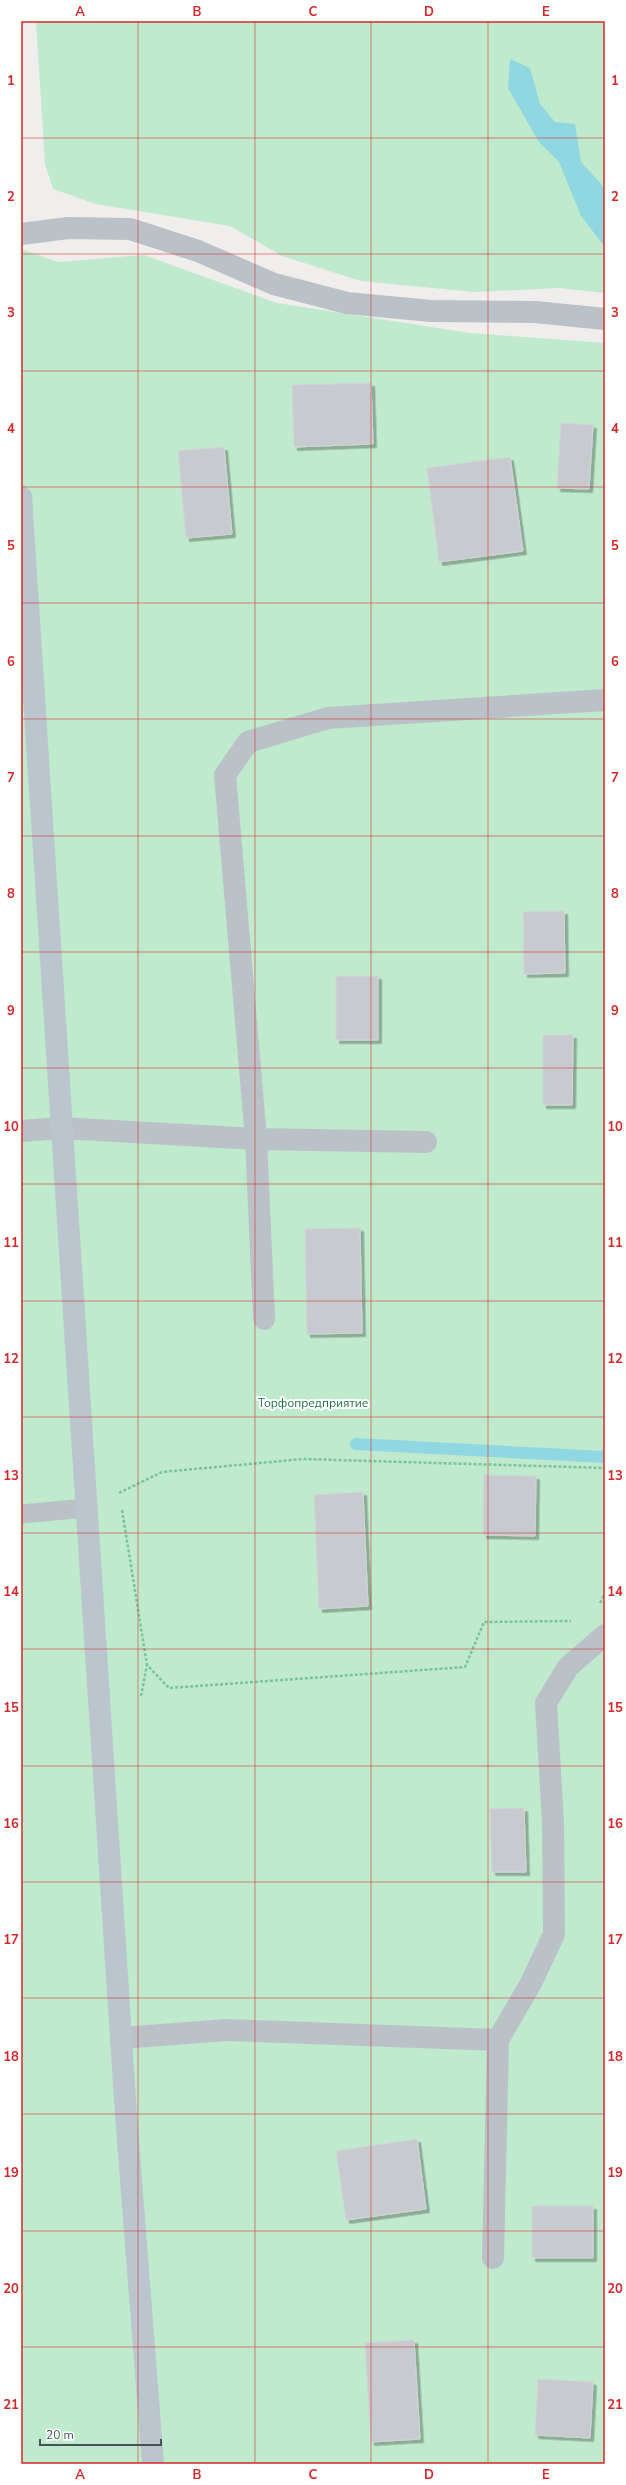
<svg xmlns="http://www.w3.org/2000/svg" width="626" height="2485" font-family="'Nunito Sans',sans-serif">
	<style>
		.green { fill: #bfeacd }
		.water { fill: #90d7e2 }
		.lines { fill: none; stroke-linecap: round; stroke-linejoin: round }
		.stream { stroke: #90d7e2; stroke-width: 12 }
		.building { fill: #c7cacf; stroke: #d2d4d8; filter: url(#shadow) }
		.path { stroke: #7bc49b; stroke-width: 2.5; stroke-dasharray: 3 2; stroke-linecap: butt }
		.lane { stroke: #bac2c8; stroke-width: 19 }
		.street { stroke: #bac2c8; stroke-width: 22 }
		.secondary { stroke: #bac5cd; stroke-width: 22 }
		.grid { fill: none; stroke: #d62828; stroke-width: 1; stroke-opacity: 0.55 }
		.labels { text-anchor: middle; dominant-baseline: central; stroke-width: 4; stroke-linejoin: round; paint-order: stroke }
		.park-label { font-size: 12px; fill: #207243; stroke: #fff }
		.neatline { fill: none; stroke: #d62828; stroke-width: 1.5 }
		.grid-label { font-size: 13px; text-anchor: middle; font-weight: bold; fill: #d62828 }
	</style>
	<defs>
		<filter id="shadow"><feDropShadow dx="3.5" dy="3.5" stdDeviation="0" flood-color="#0004"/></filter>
	</defs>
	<rect width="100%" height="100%" fill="#f0eded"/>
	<!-- green -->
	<path class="green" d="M36,21H605V293L559,288L474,292L361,281L282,256L230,226L96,204L53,189L45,164Z
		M21,249L58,262L144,255L277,303L470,333L605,343V2464H21Z"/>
	<!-- water -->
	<path class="water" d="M510,59L530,68L540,104L555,122L575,124L581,162L605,188V247L581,216L559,162L539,142L508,88Z"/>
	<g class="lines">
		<!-- stream -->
		<path class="stream" d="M356,1444L605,1457"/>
	</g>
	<!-- building -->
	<path class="building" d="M371,383L373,444L294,447L292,385Z
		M561,423L593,425L589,489L557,488Z
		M224,447L232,534L186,538L178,451Z
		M510,457L523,551L439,562L427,468Z
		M564,911L565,973L524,974L523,912Z
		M336,976H378V1040H336Z
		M543,1035H573L572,1105H543Z
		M360,1228L362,1333L307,1334L305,1229Z
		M484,1475L536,1476L535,1536L483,1535Z
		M363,1492L368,1606L319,1609L314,1495Z
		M524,1808L526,1872H492L490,1809Z
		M417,2139L426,2209L346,2220L336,2151Z
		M532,2206H593V2258H532Z
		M414,2340L420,2439L371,2442L365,2343Z
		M538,2379L593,2382L590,2438L535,2435Z"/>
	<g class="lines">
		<!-- path -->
		<path class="path" d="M119,1493L162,1472L303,1459L605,1468
			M122,1510L147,1665L169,1688L465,1667L484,1622L571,1621
			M600,1603L605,1593
			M141,1696L147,1665"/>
		<!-- lane -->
		<path class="lane" d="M21,1514L86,1508"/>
		<!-- street -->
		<path class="street" d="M21,234L68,228L130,229L198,251L274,284L347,303L431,311L535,312L605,319
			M21,1131L61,1128L256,1139L426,1142
			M264,1319L256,1139L225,775L248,742L328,718L605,700
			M121,2038L227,2030L498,2040
			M493,2258L498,2040L531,1983L554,1934L553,1823L546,1703L568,1667L605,1635"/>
		<!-- secondary -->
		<path class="secondary" d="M21,497L126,2115L153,2464"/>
	</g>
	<!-- grid -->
	<path class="grid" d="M138,21V2464M255,21V2464M371,21V2464M488,21V2464M21,138H605M21,254H605M21,371H605M21,487H605M21,603H605M21,719H605M21,836H605M21,952H605M21,1068H605M21,1184H605M21,1301H605M21,1417H605M21,1533H605M21,1649H605M21,1766H605M21,1882H605M21,1998H605M21,2114H605M21,2231H605M21,2347H605"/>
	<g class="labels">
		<!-- park labels -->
		<g class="park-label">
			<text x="313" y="1403">Торфопредприятие</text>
		</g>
	</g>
	<!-- border -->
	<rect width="626" height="2485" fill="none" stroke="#ffffff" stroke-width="44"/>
	<!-- scale -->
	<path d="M40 2439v6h121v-6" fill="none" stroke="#475158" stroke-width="2"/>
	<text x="46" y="2439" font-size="12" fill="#475158" stroke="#ffffff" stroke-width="3" paint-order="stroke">20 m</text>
	<rect x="22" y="22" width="582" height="2441" class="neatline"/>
	<g class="grid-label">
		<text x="80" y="16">A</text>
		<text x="197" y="16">B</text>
		<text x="313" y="16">C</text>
		<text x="429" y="16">D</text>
		<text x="546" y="16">E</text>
		<text x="11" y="85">1</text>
		<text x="615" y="85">1</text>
		<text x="11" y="201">2</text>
		<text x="615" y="201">2</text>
		<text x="11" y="317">3</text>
		<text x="615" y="317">3</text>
		<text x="11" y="433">4</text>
		<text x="615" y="433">4</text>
		<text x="11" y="550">5</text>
		<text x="615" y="550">5</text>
		<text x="11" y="666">6</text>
		<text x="615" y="666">6</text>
		<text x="11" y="782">7</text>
		<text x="615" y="782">7</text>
		<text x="11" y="898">8</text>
		<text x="615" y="898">8</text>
		<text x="11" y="1015">9</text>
		<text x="615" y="1015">9</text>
		<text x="11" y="1131">10</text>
		<text x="615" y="1131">10</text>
		<text x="11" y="1247">11</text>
		<text x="615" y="1247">11</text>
		<text x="11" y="1363">12</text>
		<text x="615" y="1363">12</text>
		<text x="11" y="1480">13</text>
		<text x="615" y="1480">13</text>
		<text x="11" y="1596">14</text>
		<text x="615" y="1596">14</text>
		<text x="11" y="1712">15</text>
		<text x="615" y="1712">15</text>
		<text x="11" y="1828">16</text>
		<text x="615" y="1828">16</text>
		<text x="11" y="1944">17</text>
		<text x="615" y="1944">17</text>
		<text x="11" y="2061">18</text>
		<text x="615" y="2061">18</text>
		<text x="11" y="2177">19</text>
		<text x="615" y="2177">19</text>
		<text x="11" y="2293">20</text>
		<text x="615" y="2293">20</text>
		<text x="11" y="2409">21</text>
		<text x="615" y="2409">21</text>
		<text x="80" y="2479">A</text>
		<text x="197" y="2479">B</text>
		<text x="313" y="2479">C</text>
		<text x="429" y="2479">D</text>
		<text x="546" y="2479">E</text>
	</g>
</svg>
